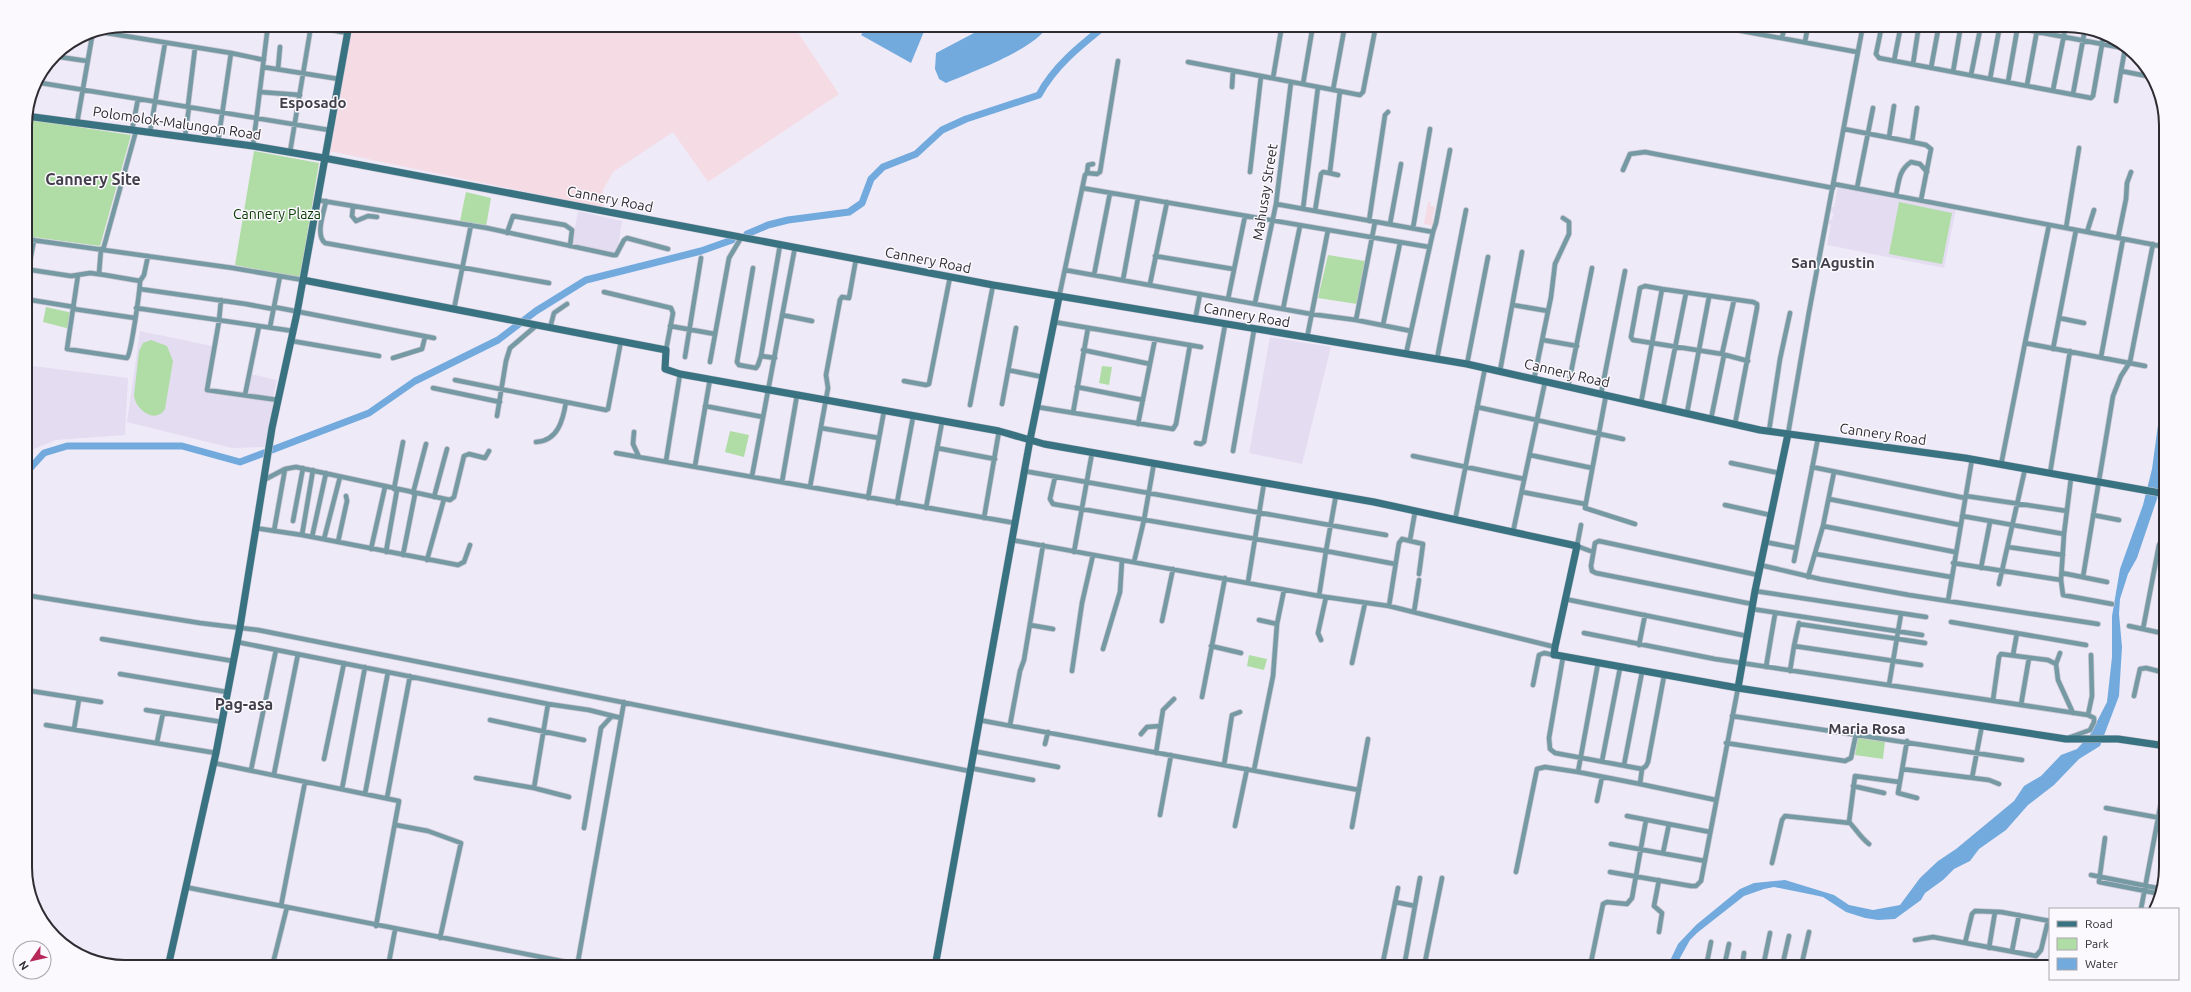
<svg xmlns="http://www.w3.org/2000/svg" width="2191" height="992" font-family="Ubuntu,sans-serif">
	<style>
		.industrial { fill: #f4dbe4 }
		.built { fill: #e4dcf1 }
		.green { fill: #afdda5 }
		.water { fill: #72aadd }
		.lines { fill: none; stroke-linecap: round; stroke-linejoin: round }
		.river { stroke: #72aadd; stroke-width: 7 }
		.street-casing { stroke: #ccc8d4; stroke-width: 6 }
		.secondary-casing { stroke: #ccc8d4; stroke-width: 8 }
		.street { stroke: #769aa4; stroke-width: 4.5 }
		.secondary { stroke: #397281; stroke-width: 7 }
		.labels { text-anchor: middle; dominant-baseline: central; stroke-width: 3; stroke-linejoin: round; paint-order: stroke }
		.street-label { font-size: 14px; fill: #2e2c31; stroke: #fbf9fe }
		.park-label { font-size: 14px; fill: #083900; stroke: #fbf9fe }
		.neighbourhood-label { font-size: 15px; font-weight: bold; fill: #433f4a; stroke: #fbf9fe }
		.quarter-label { font-size: 16px; font-weight: bold; fill: #433f4a; stroke: #fbf9fe }
		.rim { fill: none; stroke: #2e2c31; stroke-width: 2 }
	</style>
	<rect width="100%" height="100%" fill="#efeaf8"/>
	<!-- industrial -->
	<path class="industrial" d="M352,25H793L839,94L708,182L673,132L613,172L603,190L604,208L329,151Z
		M1428,202H1431L1430,206L1435,207L1432,219L1435,220L1433,226L1424,224Z"/>
	<!-- built -->
	<path class="built" d="M1838,186L1956,209L1944,268L1827,245L1831,225L1828,224V219L1831,220L1834,214L1830,211L1831,207H1834Z
		M578,211L622,221L617,254L572,244Z
		M140,331L217,347L206,390L275,402L266,447L232,448L127,422Z
		M1270,337L1331,347L1302,464L1249,453Z
		M25,365L128,378L125,435L56,440L34,449L25,456Z
		M251,374L277,380L273,398L247,394Z"/>
	<!-- green -->
	<path class="green" d="M25,119L131,135L100,246L25,236Z
		M254,151L319,163L300,278L235,265Z
		M466,192L491,198L486,227L460,221Z
		M1899,202L1952,213L1942,264L1889,254Z
		M1328,255L1365,261L1357,304L1318,298Z
		M46,307L73,313L70,329L43,322Z
		M151,340L167,346L173,361L165,409C155,425 135,409 134,395L139,351L143,343Z
		M1102,366L1112,367L1109,385L1099,383Z
		M730,431L749,435L744,457L725,452Z
		M1249,655L1267,659L1264,670L1247,666Z
		M1858,737L1885,741L1883,759L1855,755Z"/>
	<!-- water -->
	<path class="water" d="M873,25H896L925,29L911,63L861,35L866,28Z
		M989,25H1049C1034,50 974,71 946,83L939,79L935,69L936,53Z
		M2166,395V443L2161,487L2137,558L2128,574L2120,599L2119,614L2122,647L2119,696L2100,746L2079,759L2054,785L2028,805L2006,830L1979,849L1970,861L1954,869L1943,880L1925,893L1921,900L1895,919L1878,920L1865,918L1846,912L1823,897L1814,895L1774,887L1764,889L1744,896L1697,933L1690,940L1675,967H1667L1678,944L1696,925L1740,889L1754,883L1785,880L1834,895L1849,905L1873,910L1900,905L1920,878L1938,861L1956,849L2014,801L2024,786L2041,776L2061,755L2077,749L2090,735L2107,702L2112,657V616L2120,569L2143,505L2152,469L2158,425Z"/>
	<g class="lines">
		<!-- river -->
		<path class="river" d="M747,234L768,225L788,220L849,212L862,203L871,179L883,167L916,154L942,130L966,119L1039,95C1054,66 1081,45 1106,25
			M2162,460L2166,442
			M25,474L44,453L67,446H182L240,462L369,413L415,381L498,340L536,311L586,280L701,251L732,240"/>
		<!-- street casing -->
		<g class="street-casing">
			<path id="street" d="M305,25L347,33
				M1713,25L1742,31
				M1743,25L1742,31L1857,52
				M1882,25L1876,54L1879,58L2091,98L2093,96L2104,33
				M2001,25L2123,48
				M94,31L231,53L218,142
				M1763,34L1764,25
				M1782,38L1785,25
				M1805,42L1808,25
				M2125,49L2121,71L2152,77
				M231,53L264,60
				M53,56L87,61
				M1894,61L1901,25
				M1188,62L1360,95L1363,92L1376,25
				M1913,64L1919,25
				M263,67L339,79
				M1931,68L1939,25
				M278,69L280,47
				M1953,72L1961,25
				M1971,75L1981,25
				M1273,78L1282,25
				M1990,79L2000,25
				M35,82L329,130
				M2008,82L2018,25
				M1303,84L1313,25
				M2027,85L2038,25
				M1232,87L1233,71
				M1333,90L1345,25
				M2053,90L2066,25
				M260,92L300,95
				M2073,94L2085,29
				M2116,101L2121,71
				M188,106L195,48
				M77,123L93,31
				M1844,129L1912,142L1917,108
				M132,130L138,99
				M150,132L165,43
				M185,137L189,107
				M1889,137L1894,106
				M1912,142L1926,145L1931,149L1921,200
				M253,146L268,25
				M290,152L311,26
				M1623,170L1630,154L1645,152L1833,188
				M1250,172L1261,76
				M1087,173L1088,165L1093,164
				M1329,173L1338,175
				M1834,184L2166,247
				M1082,188L1429,247
				M1857,188L1873,108
				M1896,195C1899,181 1899,170 1911,162L1920,164L1927,172
				M317,200L487,228L613,255H616L624,240L627,238L668,249
				M326,201C324,212 315,235 325,243L549,283
				M1276,204L1433,232L1406,354
				M353,206L352,216L356,221L368,216L377,217
				M1303,209L1318,87
				M1315,211L1321,174L1323,172L1329,173L1330,171L1340,91
				M1369,221L1385,115L1388,112
				M1390,224L1401,164
				M1413,228L1430,129
				M2066,228L2079,148
				M1433,232L1436,223L1450,150
				M2087,232L2094,210
				M507,233L513,216L565,225L572,230L570,246
				M2118,238L2126,199L2127,183L2131,172
				M25,239L233,268L303,280
				M2162,246L2166,229
				M103,250L136,131
				M1155,256L1233,269
				M753,268L737,362L739,365L756,368L758,365L761,356L775,358
				M25,269L71,276L90,273L105,275L140,281
				M1065,270L1311,314L1356,320L1411,331
				M99,274L101,249
				M78,275L67,349L127,358C131,354 140,290 140,281L144,275L148,256
				M1094,275L1110,193
				M1123,280L1138,198
				M1150,284L1167,202
				M25,288L34,240
				M140,289L246,304L273,309
				M1662,289L1645,286L1640,288L1631,337L1633,340L1722,354L1748,361
				M604,292L671,308L673,313L666,350
				M1059,297L1085,175L1087,173L1097,174L1100,172L1118,61
				M25,299L74,307
				M1228,299L1245,216
				M221,300L219,321L207,390L278,400
				M1255,303L1276,204L1291,82
				M1513,305L1548,311
				M274,307L434,338
				M136,308L293,331
				M74,309L135,318
				M454,309L471,225
				M1283,309L1300,226
				M782,315L812,321
				M2059,318L2084,323
				M1195,320L1200,294
				M1356,320L1375,222
				M1054,322L1201,347
				M1383,325L1400,243
				M670,326L715,334
				M270,327L280,276
				M550,328L554,313L567,304
				M1307,338L1328,230
				M1543,340L1577,346
				M292,341L379,356
				M2025,343L2049,225
				M2053,349L2076,230
				M1083,350L1150,364
				M1722,354L1734,300
				M761,356L780,245
				M685,357L701,258
				M2101,357L2123,239
				M393,358L422,349L425,337
				M1437,359L1466,210
				M710,362L729,258L741,238
				M1467,364L1488,257
				M1008,370L1043,377
				M1500,371L1522,252
				M1534,379L1551,297L1555,264L1569,234V222L1563,218
				M455,380L606,410L608,409L621,341
				M904,381L926,385L929,384L950,277
				M1077,387L1143,400
				M1568,387L1592,268
				M433,388L500,402
				M1601,394L1625,271
				M245,395L259,326
				M1606,395L1585,508L1635,524
				M1641,403L1662,289L1753,302L1757,304V308L1735,424
				M1002,404L1016,328
				M970,405L993,285
				M705,406L763,417
				M1037,407L1173,429L1176,424L1190,345
				M1477,407L1623,439
				M1663,408L1686,293
				M1073,413L1088,328
				M1687,413L1709,297
				M497,416L506,361L510,348L537,325
				M1711,419L1724,355
				M1138,424L1155,339
				M821,428L879,438
				M1769,431L1780,359L1790,313
				M634,432L633,444L639,457
				M1788,434L1809,312L1863,25
				M536,442C558,441 563,420 566,402
				M1196,443L1201,444L1204,442L1225,325
				M937,448L995,459
				M1233,451L1254,330
				M616,453L1015,523
				M1530,455L1592,468
				M1413,456L1524,479
				M666,461L680,374
				M1731,463L1779,473
				M2001,465L2025,343L2145,366
				M695,466L710,379
				M1812,467L1965,498
				M1024,471L1386,535
				M2050,473L2070,351
				M752,476L795,247
				M1055,477L1050,499L1053,504L1326,551L1336,495
				M264,480L285,469L296,467L450,500L454,497L464,456L469,454L485,458L489,451
				M782,482L797,395
				M810,487L828,388L826,375L840,300L842,297L849,298L856,259
				M394,489L403,442
				M1522,492L1585,504
				M413,493L426,444
				M1966,496L2067,511
				M434,497L447,449
				M868,498L884,411
				M1829,499L1960,525
				M897,503L913,417
				M1725,505L1770,515
				M926,508L942,422
				M2093,515L2119,520
				M1962,516L2064,534
				M984,518L999,431
				M1455,520L1485,368
				M293,521L303,468
				M1581,525L1577,546L1593,552
				M1823,526L1834,472
				M255,528L302,535L458,565L464,562L470,545
				M274,531L285,469
				M1513,532L1545,382
				M302,535L313,470
				M312,537L326,473
				M324,539L340,477
				M1012,540L1319,596L1389,606L1555,647
				M1410,540L1415,512
				M338,542L347,501L346,496
				M1765,542L1796,548
				M2008,547L2063,555
				M371,549L385,487
				M386,552L397,490
				M1074,552L1092,453
				M1816,554L1951,577
				M403,555L415,494
				M427,560L444,499
				M1794,561L1818,438
				M1134,562L1144,520L1154,463
				M1953,563L2061,580L2064,534L2071,478
				M1760,565L1820,579L1909,595L2098,624
				M1981,568L1990,522
				M2062,573L2107,582
				M1808,577L1823,526L1955,552
				M2083,577L2113,396L2121,376L2130,362L2153,244
				M2061,580L2063,595L2112,604
				M1248,582L1264,483
				M1999,584L2025,469
				M1755,591L1926,617
				M25,595L200,623L258,630L969,771
				M1319,596L1326,551L1395,564
				M1565,599L1747,636
				M1948,601L1972,459
				M1752,604L1596,573L1592,571L1591,566L1595,543L1599,541L1758,575
				M1389,606L1399,543L1402,539L1423,544L1419,574
				M1752,609L1922,635
				M1414,612L1419,580
				M1259,620L1277,624
				M1162,621L1173,569
				M1951,622L2086,645
				M1799,624L1925,643
				M1030,625L1053,629
				M2129,626L2166,634
				M2143,629L2159,545L2161,541H2166
				M1584,633L1715,659L2088,715L2094,718V722L2090,730L2068,738
				M102,639L233,661
				M1321,640L1318,633L1326,597
				M237,642L548,704L589,710L621,718
				M1639,645L1645,615
				M1211,646L1241,653
				M1794,646L1799,623
				M1103,649L1120,592L1122,560
				M2013,655L2017,633
				M1563,657L1549,738L1550,749L1555,753L1642,769L1646,766L1648,762L1664,676
				M1352,663L1365,603
				M2056,664L2060,653
				M1766,667L1775,614
				M1072,671L1082,603L1093,555
				M1790,671L1794,646L1921,665
				M120,674L227,692
				M1533,685L1539,655L1544,653L1554,655
				M1889,685L1901,614
				M25,690L101,702
				M2134,696L2140,669L2146,668L2166,673
				M1202,697L1225,578
				M1993,700L1999,657L2001,654L2048,660L2056,664L2058,680L2073,713
				M548,704L534,788L569,797
				M2021,705L2029,658
				M146,710L222,722
				M2088,715L2092,696L2091,655
				M1732,716L2022,760
				M490,720L584,740
				M979,720L1359,790
				M46,725L216,753
				M1010,725L1020,671L1024,660L1043,545
				M74,729L79,699
				M1141,734L1147,727L1160,726
				M1907,741L1898,793L1917,798
				M157,742L163,713
				M1726,743L1845,761L1851,758L1856,734
				M1045,744L1048,732
				M973,751L1058,767
				M1156,753L1163,710L1174,699
				M324,759L344,663
				M1602,761L1620,668
				M214,763L399,801L376,926
				M1224,765L1232,715L1240,712
				M1624,765L1642,672
				M970,768L1033,780
				M1642,769L1640,784L1716,800
				M1902,769L1989,780L1999,784
				M251,770L276,650
				M1254,770L1273,676L1277,624L1284,590
				M1578,772L1640,784
				M274,774L298,654
				M476,778L534,788
				M1972,778L1982,725
				M1853,786L1884,793
				M342,789L365,667
				M365,794L388,672
				M387,798L410,676
				M1597,801L1602,777
				M2106,808L2166,819
				M1160,815L1171,755
				M1627,816L1710,832
				M396,825L428,831L461,843L440,938
				M1235,826L1247,769
				M1352,827L1368,739
				M584,828L601,728L612,716
				M2105,838L2099,882L2161,894
				M1611,844L1705,861
				M1869,844C1860,837 1856,829 1849,822L1855,776L1899,782
				M1663,853L1669,824
				M1772,863L1782,820L1785,816L1850,823
				M1516,872L1537,769L1545,767L1578,772L1598,663
				M1610,872L1691,886H1696L1701,881L1738,688
				M2091,875L2162,889
				M1659,880L1654,906L1662,913L1659,932
				M185,887L592,967
				M1395,902L1415,906
				M281,906L305,782
				M2141,909L2166,776
				M1915,940L1933,937L2036,956L2041,950L2048,921
				M1965,943L1972,914L1975,911L2001,912L2050,921
				M1989,948L1995,912
				M2012,951L2019,915
				M272,967L287,907
				M388,967L395,930
				M577,967L624,702
				M1382,967L1398,888
				M1404,967L1420,878
				M1424,967L1442,878
				M1590,967L1603,904L1607,902L1627,904L1632,898L1646,820
				M1706,967L1711,942
				M1724,967L1729,944
				M1742,967L1744,953
				M1763,967L1770,933
				M1782,967L1789,936
				M1801,967L1809,932
				M1950,967H1957"/>
		</g>
		<!-- secondary casing -->
		<g class="secondary-casing">
			<path id="secondary" d="M26,116L253,146L324,158L993,285L1467,364L1760,430L1965,458L2166,494
				M303,280L666,350L665,369L680,374L999,431L1044,444L1374,502L1577,546L1555,647L1554,655H1556L1738,688L2066,739H2118L2166,746
				M1738,688L1755,591L1788,434
				M168,967L216,753L240,627L272,428L297,313L349,25
				M935,967L1030,440L1059,297"/>
		</g>
		<!-- street -->
		<use href="#street" class="street"/>
		<!-- secondary -->
		<use href="#secondary" class="secondary"/>
	</g>
	<g class="labels">
		<!-- street labels -->
		<g class="street-label">
			<text transform="translate(177 123) rotate(8)">Polomolok-Malungon Road</text>
			<text transform="translate(1265 192) rotate(-81)">Mahusay Street</text>
			<text transform="translate(610 199) rotate(11)">Cannery Road</text>
			<text transform="translate(928 260) rotate(11)">Cannery Road</text>
			<text transform="translate(1247 315) rotate(10)">Cannery Road</text>
			<text transform="translate(1567 373) rotate(13)">Cannery Road</text>
			<text transform="translate(1883 434) rotate(8)">Cannery Road</text>
		</g>
		<!-- park labels -->
		<g class="park-label">
			<text x="277" y="214">Cannery Plaza</text>
		</g>
		<!-- neighbourhood labels -->
		<g class="neighbourhood-label">
			<text x="313" y="102">Esposado</text>
			<text x="1833" y="262">San Agustin</text>
			<text x="1867" y="728">Maria Rosa</text>
		</g>
		<!-- quarter labels -->
		<g class="quarter-label">
			<text x="93" y="179">Cannery Site</text>
			<text x="244" y="704">Pag-asa</text>
		</g>
	</g>
	<!-- crop -->
	<path d="M0 0H2191V992H0ZM125 32H2066A93 93 0 0 1 2159 125V867A93 93 0 0 1 2066 960H125A93 93 0 0 1 32 867V125A93 93 0 0 1 125 32Z" fill="#fbf9fe" fill-rule="evenodd"/>
	<path class="rim" d="M125 32H2066A93 93 0 0 1 2159 125V867A93 93 0 0 1 2066 960H125A93 93 0 0 1 32 867V125A93 93 0 0 1 125 32Z"/>
	<!-- legend -->
	<rect x="2049" y="908" width="130" height="72" fill="#fbf9fe" stroke="#a9a7ac"/>
	<rect x="2057" y="921" width="20" height="6" fill="#397281" stroke="#a9a7ac"/>
	<text x="2085" y="928" font-size="12" fill="#2e2c31">Road</text>
	<rect x="2057" y="938" width="20" height="12" fill="#afdda5" stroke="#a9a7ac"/>
	<text x="2085" y="948" font-size="12" fill="#2e2c31">Park</text>
	<rect x="2057" y="958" width="20" height="12" fill="#72aadd" stroke="#a9a7ac"/>
	<text x="2085" y="968" font-size="12" fill="#2e2c31">Water</text>
	<!-- north arrow -->
	<g transform="translate(32 960) rotate(236)"><circle r="19" fill="#fbf9fe" stroke="#a9a7ac"/>
	<path d="M0-3L7 15L0 10L-7 15Z" fill="#b72858"/>
	<text y="-6" font-size="11" font-weight="bold" text-anchor="middle" fill="#2e2c31">N</text>
	</g>
</svg>
